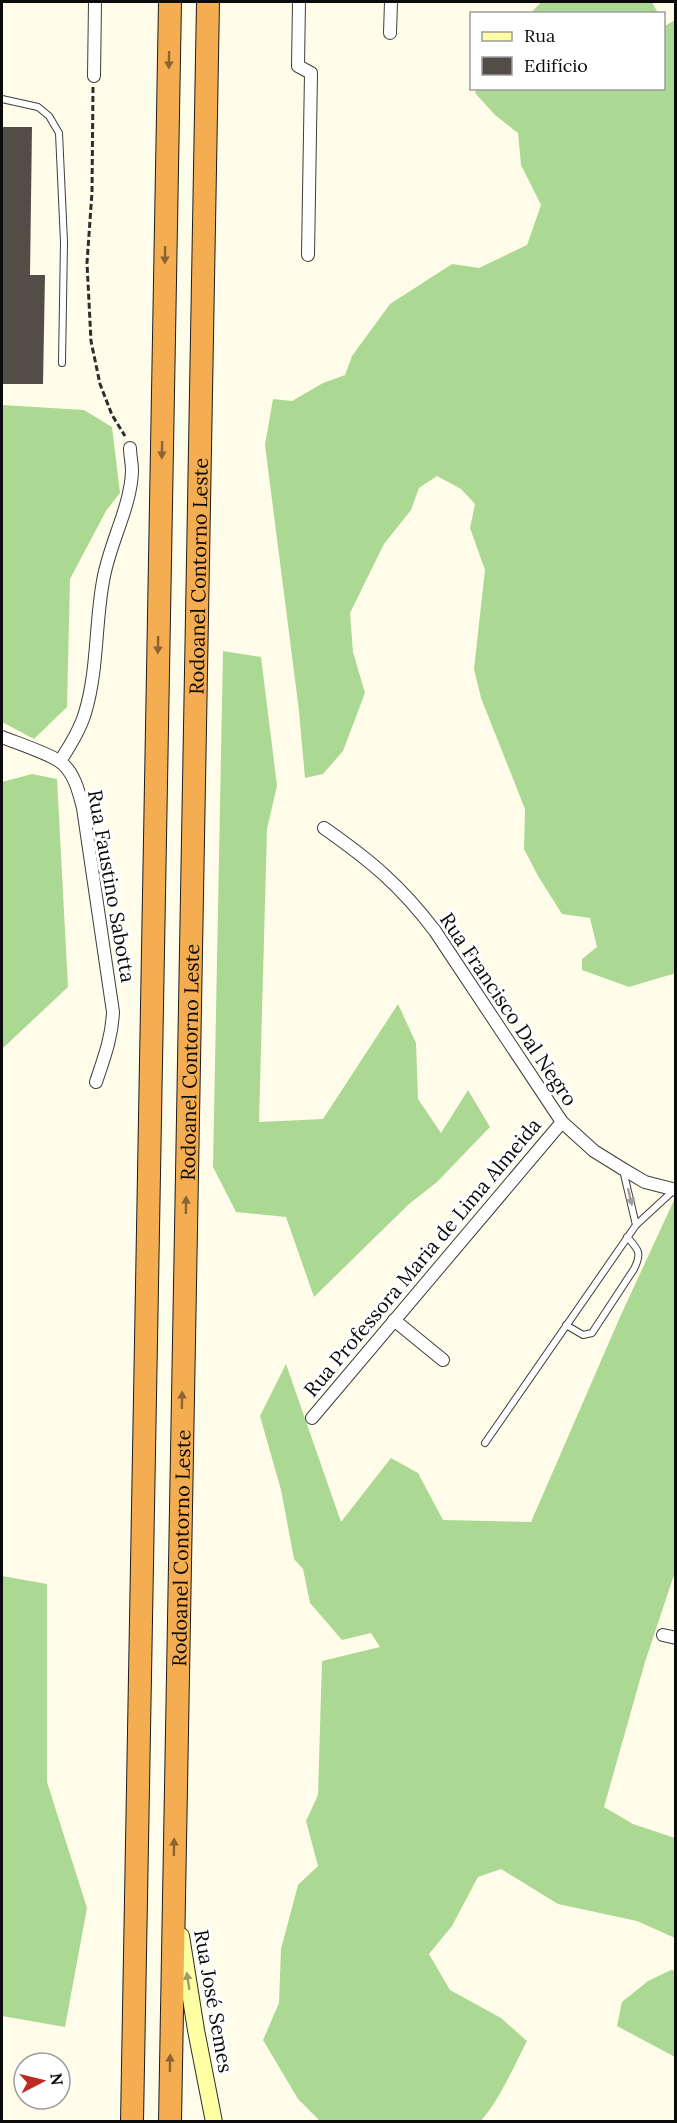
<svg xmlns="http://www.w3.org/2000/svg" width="677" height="2123" font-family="Lora,serif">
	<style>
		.forest { fill: #abd993 }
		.building { fill: #534d47 }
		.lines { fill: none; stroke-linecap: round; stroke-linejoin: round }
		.lane-casing { stroke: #3e3e3e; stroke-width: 8 }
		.street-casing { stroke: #3e3e3e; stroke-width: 14 }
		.secondary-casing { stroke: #2d2d2d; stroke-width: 18 }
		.highway-casing { stroke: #1c1c1c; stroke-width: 24 }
		.path { stroke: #2d2d2d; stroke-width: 3; stroke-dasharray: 6 3; stroke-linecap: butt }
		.lane { stroke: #fff; stroke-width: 6 }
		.street { stroke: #fff; stroke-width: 12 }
		.secondary { stroke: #ffffa4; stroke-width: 16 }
		.highway { stroke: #f5ad51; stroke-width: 22 }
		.oneway { fill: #8c6432 }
		.oneway2 { fill: #9d9d9d }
		.oneway3 { fill: #9d9d67 }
		.labels { text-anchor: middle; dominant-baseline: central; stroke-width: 6; stroke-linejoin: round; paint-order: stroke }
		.street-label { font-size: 20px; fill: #0b0b0b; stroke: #fff }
	</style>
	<rect width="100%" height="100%" fill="#fffde9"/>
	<!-- forest -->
	<path class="forest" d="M541,2H654L653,4L658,13H531Z
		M675,20L676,973L629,987L582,970V959L597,947L590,918L562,914L538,876L524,849L525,809L481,698L474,669L485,570L470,528L475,504L461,489L437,476L419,488L411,510L384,544L350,613L353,652L365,693L343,751L323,774L305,778L299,711L265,445L273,399L292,401L323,383L345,375L352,356L390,304L452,264L479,268L527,245L541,205L521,165L518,133L495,115L475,93L477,89L664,88V24L665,26Z
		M2,405L84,410L112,427L120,493L106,511L70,579L67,707L34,739L2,722Z
		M223,651L261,657L277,786L267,829L259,1122L323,1119L398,1004L416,1043L418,1099L441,1133L468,1090L490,1127L437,1182L409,1204L314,1297L286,1217L236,1212L213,1167Z
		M32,774L57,779L68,987L2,1049V782Z
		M675,1198V1572L645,1662L604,1807L633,1824L675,1838V1938L637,1921L558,1904L501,1869L478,1877L452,1926L429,1954L450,1990L501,2018L527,2041C513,2068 500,2099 480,2122L320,2121L298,2099L263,2040L279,2003L281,1949L298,1885L318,1866L306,1821L318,1795L322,1661L380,1647L371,1633L342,1640L310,1603L303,1569L294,1559L281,1490L260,1416L286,1364L341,1522L391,1458L418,1473L443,1520L531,1522L620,1317Z
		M2,1576L47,1584V1782L87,1908L65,2027L2,2016Z
		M671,1970L675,1971V2057L617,2026L622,2002L648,1981Z"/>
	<!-- building -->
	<path class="building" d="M2,127H32L30,275H45L43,384H2Z"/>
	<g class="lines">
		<!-- lane casing -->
		<g class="lane-casing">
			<path id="lane" d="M2,99L38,107L49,116L59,133L64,242L62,363
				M623,1170L636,1225
				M566,1325L583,1335L592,1333L634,1269C642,1253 639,1250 627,1237
				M485,1443L636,1225L674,1190"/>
		</g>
		<!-- street casing -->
		<g class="street-casing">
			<path id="street" d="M299,2L298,66L311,73L308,255
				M390,33L391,2
				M94,76L95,2
				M2,737C17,743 47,753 59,761C74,771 79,792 83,808L113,1012C112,1037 104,1058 96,1082
				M60,761C70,746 80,730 85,713C98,670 95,625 103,581C109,544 131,507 132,471C132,463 130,455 130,448
				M324,828C371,861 400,885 435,931L562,1122L594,1151L623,1169L645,1182L676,1190
				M394,1320L443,1360
				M312,1418L562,1122
				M663,1635L676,1638"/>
		</g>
		<!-- secondary casing -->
		<g class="secondary-casing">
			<path id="secondary" d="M181,1936L196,2030L214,2122"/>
		</g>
		<!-- highway casing -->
		<g class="highway-casing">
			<g id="highway">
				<path d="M132,2122L170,2"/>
				<path id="s1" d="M170,2122L208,2"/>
			</g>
		</g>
		<!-- path -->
		<path class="path" d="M93,87L92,192L87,263L91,341L100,384L112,415L125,436"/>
		<!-- lane -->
		<use href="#lane" class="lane"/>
		<!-- street -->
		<use href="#street" class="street"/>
		<!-- secondary -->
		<use href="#secondary" class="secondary"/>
		<!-- highway -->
		<use href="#highway" class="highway"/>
	</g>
	<!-- one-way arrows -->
	<defs><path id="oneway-solid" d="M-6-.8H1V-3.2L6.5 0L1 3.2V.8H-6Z" transform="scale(1.5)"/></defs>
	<g class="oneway">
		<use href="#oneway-solid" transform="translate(169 60) rotate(91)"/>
		<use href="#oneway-solid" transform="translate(165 255) rotate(91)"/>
		<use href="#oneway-solid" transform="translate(162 450) rotate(91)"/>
		<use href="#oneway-solid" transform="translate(158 645) rotate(91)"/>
		<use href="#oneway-solid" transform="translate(186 1205) rotate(-89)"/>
		<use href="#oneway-solid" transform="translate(182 1400) rotate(-89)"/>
		<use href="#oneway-solid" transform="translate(174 1847) rotate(-89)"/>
		<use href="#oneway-solid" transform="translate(170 2063) rotate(-89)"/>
	</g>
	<use class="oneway2" href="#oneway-solid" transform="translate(630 1197) rotate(77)"/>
	<use class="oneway3" href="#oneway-solid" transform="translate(188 1981) rotate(-99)"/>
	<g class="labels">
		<!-- street labels -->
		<g class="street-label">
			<text stroke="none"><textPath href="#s1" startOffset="1546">Rodoanel Contorno Leste</textPath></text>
			<text transform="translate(112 886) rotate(80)">Rua Faustino Sabotta</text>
			<text transform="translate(509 1009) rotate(56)">Rua Francisco Dal Negro</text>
			<text stroke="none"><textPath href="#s1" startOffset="1060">Rodoanel Contorno Leste</textPath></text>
			<text transform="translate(422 1257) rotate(-50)">Rua Professora Maria de Lima Almeida</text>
			<text stroke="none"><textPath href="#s1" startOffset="574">Rodoanel Contorno Leste</textPath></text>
			<text transform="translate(214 2001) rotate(80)">Rua José Semes</text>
		</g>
	</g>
	<!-- border -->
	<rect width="677" height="2123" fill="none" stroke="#0b0b0b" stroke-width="6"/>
	<!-- legend -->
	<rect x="470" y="12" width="195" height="78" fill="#ffffff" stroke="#9d9d9d" stroke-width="1.5"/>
	<rect x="482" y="32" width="30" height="9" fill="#ffffa4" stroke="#9d9d9d" stroke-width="1.5"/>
	<text x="524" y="42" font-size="18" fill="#0b0b0b">Rua</text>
	<rect x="482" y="57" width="30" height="18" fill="#534d47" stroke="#9d9d9d" stroke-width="1.5"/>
	<text x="524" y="72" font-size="18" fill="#0b0b0b">Edifício</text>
	<!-- north arrow -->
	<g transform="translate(42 2081) rotate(83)"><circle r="28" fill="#ffffff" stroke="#9d9d9d" stroke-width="1.5"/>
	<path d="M0-4.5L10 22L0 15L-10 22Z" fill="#ba2c23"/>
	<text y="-9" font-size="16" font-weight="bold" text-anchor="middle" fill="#0b0b0b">N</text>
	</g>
</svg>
